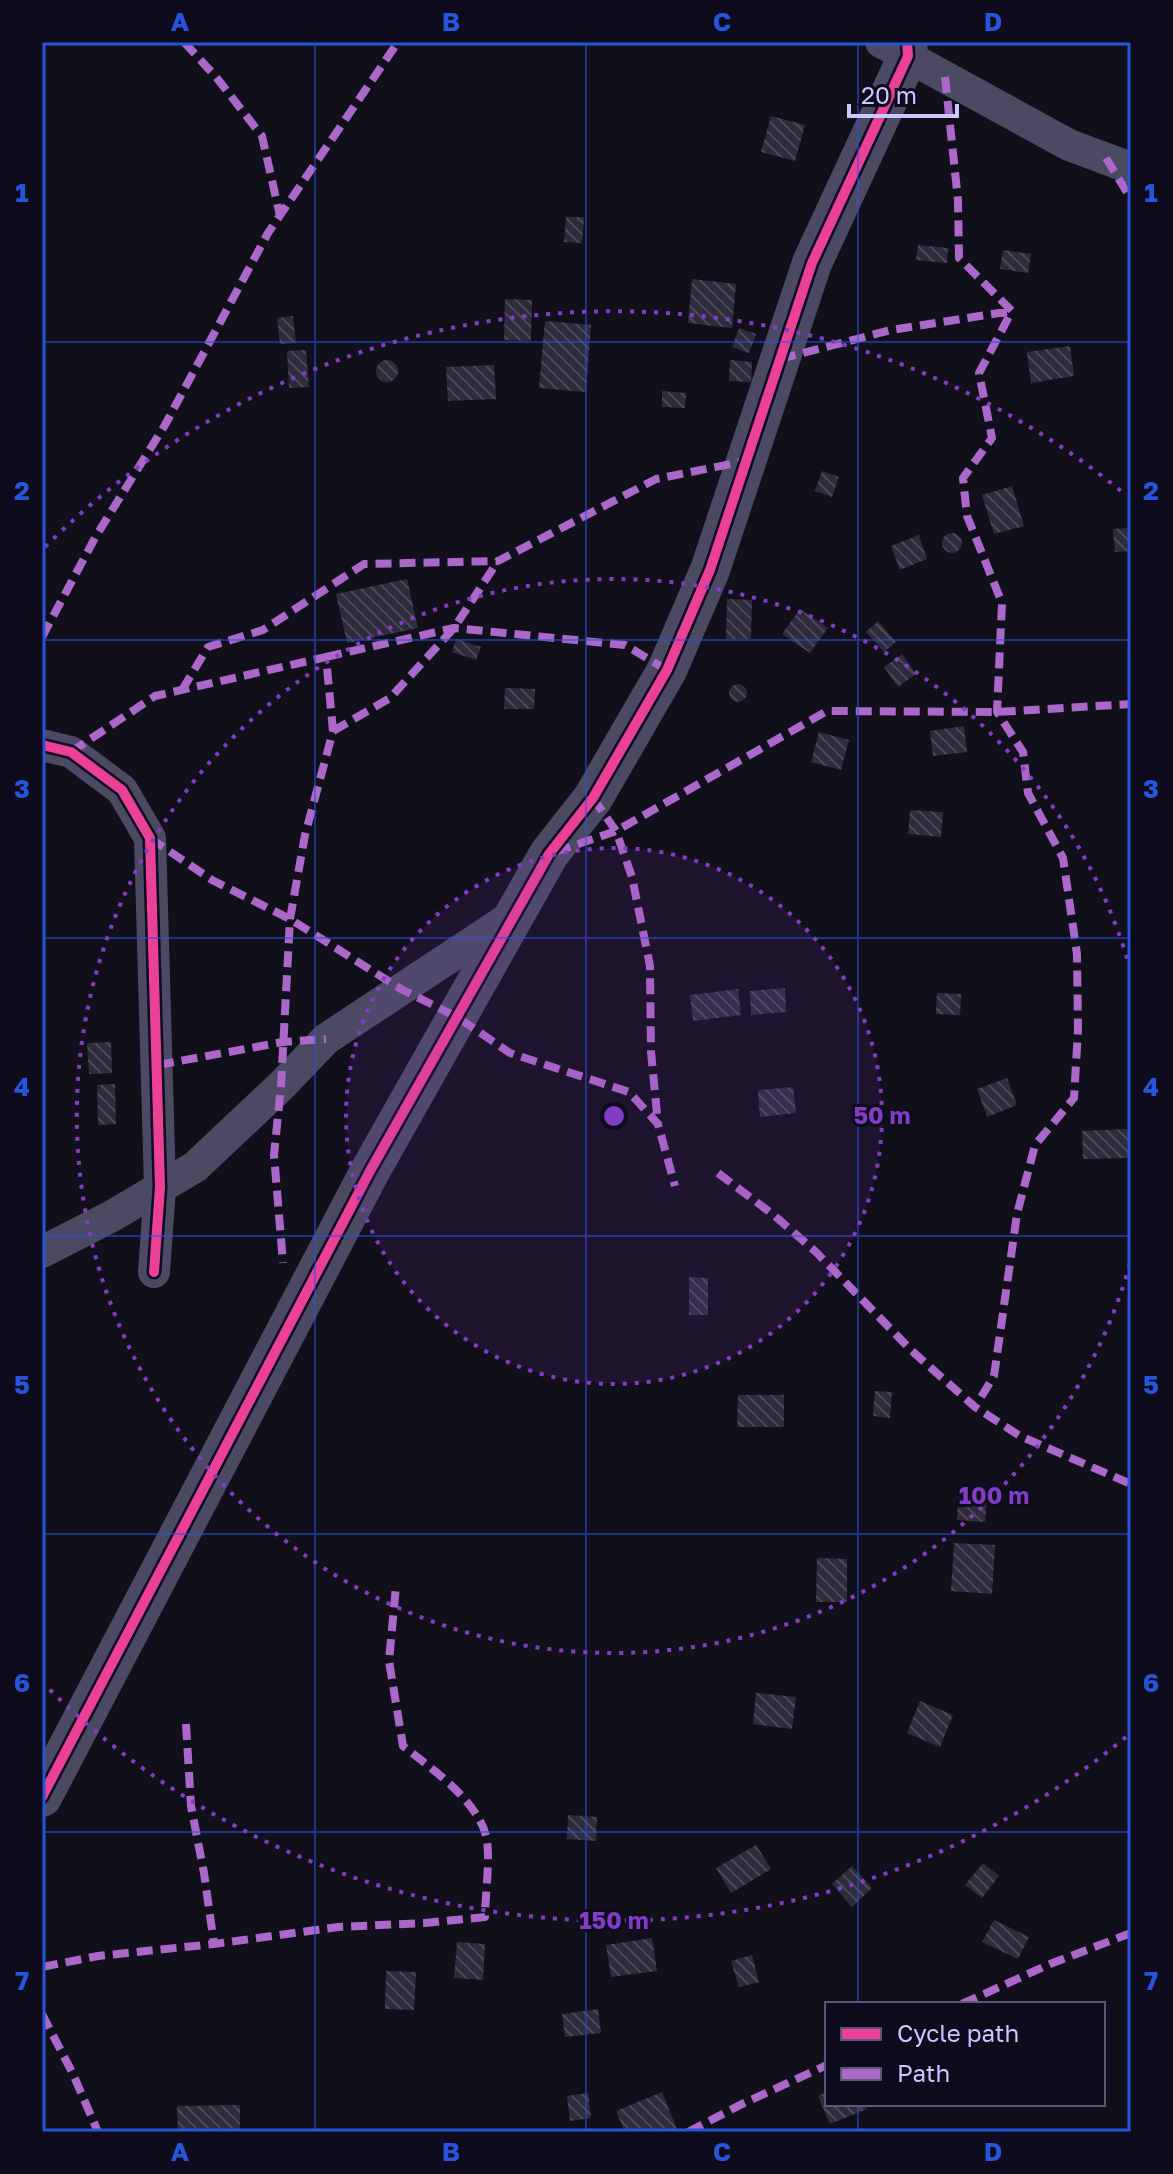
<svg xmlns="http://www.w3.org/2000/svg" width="1173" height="2174" font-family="'Golos Text',sans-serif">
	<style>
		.building { fill: url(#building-back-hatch) }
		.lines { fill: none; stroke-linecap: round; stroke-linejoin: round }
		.minor { stroke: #4b4a62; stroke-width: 32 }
		.tertiary { stroke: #4b4a62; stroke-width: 40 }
		.quiet { stroke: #ac68c9; stroke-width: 8; stroke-dasharray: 16 8; stroke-linecap: butt }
		.cycleway-casing { stroke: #0e0b1d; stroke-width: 15 }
		.cycleway { stroke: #ea4096; stroke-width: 10 }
		.grid { fill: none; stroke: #2654da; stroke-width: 2; stroke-opacity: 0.55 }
		.ring { fill: none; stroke: #833cc5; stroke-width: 4; stroke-dasharray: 4 8 }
		.centre { fill: #833cc5; stroke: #0e0b1d; stroke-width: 4 }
		.ring-label { font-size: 24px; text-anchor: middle; font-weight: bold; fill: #833cc5; stroke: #0e0b1d; stroke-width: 6; stroke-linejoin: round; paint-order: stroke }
		.neatline { fill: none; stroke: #2654da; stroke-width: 3 }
		.grid-label { font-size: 26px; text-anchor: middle; font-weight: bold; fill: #2654da }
	</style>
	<defs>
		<pattern id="building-back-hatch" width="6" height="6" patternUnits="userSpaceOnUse" patternTransform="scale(2)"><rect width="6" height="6" fill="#2e2c3c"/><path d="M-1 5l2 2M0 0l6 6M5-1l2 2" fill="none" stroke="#4b4959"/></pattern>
	</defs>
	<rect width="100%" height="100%" fill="#110f19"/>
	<!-- building -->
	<path class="building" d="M771,116L805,125L795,161L761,152Z
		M566,217H584L582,243L564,242Z
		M918,245L948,248L947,263L916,260Z
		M1003,250L1031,254L1028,273L1000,269Z
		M692,279L736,284L732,328L688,323Z
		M505,299L532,300L531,341L504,340Z
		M293,316L296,343L280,344L277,318Z
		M545,321L591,325L586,392L539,388Z
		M739,328L756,334L749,353L732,347Z
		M1070,346L1074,376L1031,383L1027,352Z
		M306,350L309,387L289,388L287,351Z
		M376 371a11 11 0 1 1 22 0a11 11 0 1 1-22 0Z
		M730,360L752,362L751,382L729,381Z
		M494,365L496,399L448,401L446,367Z
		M662,391L686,393L685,408L662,407Z
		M822,471L839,477L832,497L815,491Z
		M1012,486L1024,526L994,534L982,495Z
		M1131,528V551L1115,552L1113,529Z
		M942 543a10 10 0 1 1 20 0a10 10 0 1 1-20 0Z
		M919,535L927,559L900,570L891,546Z
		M407,579L418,628L347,643L336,594Z
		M727,599L752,600L751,639H726Z
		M800,609L828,628L810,653L782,634Z
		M878,621L896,642L884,652L866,632Z
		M456,639L481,647L476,660L452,652Z
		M902,654L916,674L898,687L884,667Z
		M729 693a9 9 0 1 1 18 0a9 9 0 1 1-18 0Z
		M505,688L535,689L534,709H504Z
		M964,726L967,752L933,756L930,731Z
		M819,732L849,740L841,770L811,762Z
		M910,810L943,812L941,837L908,834Z
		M785,988L786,1012L751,1015L750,991Z
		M738,989L741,1015L693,1021L690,995Z
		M937,993L961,994L960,1015L936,1014Z
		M111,1042L112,1073L89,1074L87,1043Z
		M1007,1078L1017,1105L987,1117L977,1089Z
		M115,1084L116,1124L98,1125L97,1085Z
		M793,1087L796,1113L760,1117L758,1090Z
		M1128,1129V1158L1083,1159L1082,1131Z
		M689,1277L708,1278V1315H689Z
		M875,1391L892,1392L890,1418L873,1416Z
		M738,1395H784V1427H737Z
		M959,1486L988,1488L985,1522L957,1520Z
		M954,1543L995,1545L992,1594L951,1591Z
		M817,1558L847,1559V1602H816Z
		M756,1693L796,1697L792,1729L753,1724Z
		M920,1701L953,1715L940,1747L907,1733Z
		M568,1815L597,1817L596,1841L567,1839Z
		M756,1845L771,1869L731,1893L716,1868Z
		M983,1863L999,1876L982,1898L965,1885Z
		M852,1866L872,1888L852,1907L832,1884Z
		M994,1920L1029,1937L1018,1959L982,1942Z
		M652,1938L657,1971L611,1977L606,1945Z
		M457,1942L485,1944L483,1980L454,1978Z
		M752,1955L759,1982L739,1987L731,1961Z
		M386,1971L416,1972L414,2010L385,2009Z
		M598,2009L601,2033L565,2037L562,2014Z
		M662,2092L677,2129L670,2132H625L616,2111Z
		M827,2092V2104H865L867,2109L830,2124L818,2096Z
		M588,2093L591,2118L570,2121L567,2096Z
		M240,2105V2132H178L177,2106Z"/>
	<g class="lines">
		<!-- minor -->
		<path class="minor" d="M881,42L1069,145L1131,168
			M42,745L71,752L122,790L150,838L160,1187L154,1272
			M42,1252L112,1216L195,1167L281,1086L326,1039L515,914"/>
		<!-- tertiary -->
		<path class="tertiary" d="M42,1797L370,1171L549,854L593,798L667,670L710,570L812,263L908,56L907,42"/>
		<!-- quiet -->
		<path class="quiet" d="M184,42L216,77L262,136L280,216
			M945,77L958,200L959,258L1012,311L979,373L992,438L963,478L967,516L1002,603L997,712L1023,752L1028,793L1063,858L1077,954L1078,1030L1074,1098L1035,1145L1017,1214L994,1376L975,1407
			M1106,158L1131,199
			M780,359L891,330L1012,311
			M42,637L96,536L165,425L268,233L398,42
			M326,657L454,628L625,645L667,670
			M182,690L208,647L263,630L364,564L498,561L656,479L746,461
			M333,731L390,698L454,628L498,561
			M71,752L155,696L326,657L333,731L305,835L290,919L281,1086L274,1155L283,1263
			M593,798L616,831L632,877L650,966L651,1052L658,1124
			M150,838L212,880L290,919L401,989L457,1017L510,1053L629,1092L658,1124L675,1186
			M555,852L616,831L827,711L997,712L1131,704
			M158,1065L283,1042L326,1039
			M718,1173L775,1216L817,1253L912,1351L975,1407L1020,1436L1131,1484
			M186,1724L191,1806L204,1873L214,1944
			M42,1967L98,1956L214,1944L338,1927L425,1923L485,1917C485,1897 491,1854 486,1836C477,1800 431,1768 403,1746L389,1661L396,1586
			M962,2004L1050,1964L1131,1933
			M42,2014L73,2074L98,2132
			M688,2132L742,2104L827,2065"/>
		<!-- cycleway casing -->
		<g class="cycleway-casing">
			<path id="cycleway" d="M42,745L71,752L122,790L150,838L160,1187L154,1272
				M42,1797L370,1171L549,854L593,798L667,670L710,570L812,263L908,56L907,42"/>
		</g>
		<!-- cycleway -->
		<use href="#cycleway" class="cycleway"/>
	</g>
	<!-- grid -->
	<path class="grid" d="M315,42V2132M586,42V2132M858,42V2004M42,342H1131M42,640H1131M42,938H1131M42,1236H1131M42,1534H1131M42,1832H1131M858,2104V2132"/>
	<!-- distance rings -->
	<circle cx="614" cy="1116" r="268" fill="#833cc5" fill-opacity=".12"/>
	<g class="ring">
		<circle cx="614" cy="1116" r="268"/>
		<path d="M1130 1264A537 537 0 1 1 1130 968"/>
		<path d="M1126 1737A805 805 0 0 1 45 1685M45 547A805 805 0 0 1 1126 495"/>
	</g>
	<circle cx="614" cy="1116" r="12" class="centre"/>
	<g class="ring-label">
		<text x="882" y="1124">50 m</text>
		<text x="994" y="1504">100 m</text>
		<text x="614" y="1929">150 m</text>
	</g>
	<!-- border -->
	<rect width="1173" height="2174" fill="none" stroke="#0e0b1d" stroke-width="88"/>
	<!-- legend -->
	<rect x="825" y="2002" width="280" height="104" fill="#0e0b1d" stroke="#5a5677" stroke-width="2"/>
	<rect x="841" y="2028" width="40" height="12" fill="#ea4096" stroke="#5a5677" stroke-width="2"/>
	<text x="897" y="2042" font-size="24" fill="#ccc7ff">Cycle path</text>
	<rect x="841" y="2068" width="40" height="12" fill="#ac68c9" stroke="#5a5677" stroke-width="2"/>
	<text x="897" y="2082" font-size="24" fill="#ccc7ff">Path</text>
	<!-- scale -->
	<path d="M849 104v12h108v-12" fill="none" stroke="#ccc7ff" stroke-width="4"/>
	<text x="861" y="104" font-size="24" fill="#ccc7ff" stroke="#0e0b1d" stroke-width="6" paint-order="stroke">20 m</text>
	<rect x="44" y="44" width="1085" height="2086" class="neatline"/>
	<g class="grid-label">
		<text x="180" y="31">A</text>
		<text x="451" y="31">B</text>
		<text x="722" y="31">C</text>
		<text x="993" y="31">D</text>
		<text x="22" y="202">1</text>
		<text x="1151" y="202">1</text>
		<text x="22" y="500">2</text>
		<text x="1151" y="500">2</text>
		<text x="22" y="798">3</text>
		<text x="1151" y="798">3</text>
		<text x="22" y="1096">4</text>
		<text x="1151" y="1096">4</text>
		<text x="22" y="1394">5</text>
		<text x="1151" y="1394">5</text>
		<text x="22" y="1692">6</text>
		<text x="1151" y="1692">6</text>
		<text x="22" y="1990">7</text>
		<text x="1151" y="1990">7</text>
		<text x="180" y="2161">A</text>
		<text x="451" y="2161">B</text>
		<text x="722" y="2161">C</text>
		<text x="993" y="2161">D</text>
	</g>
</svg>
